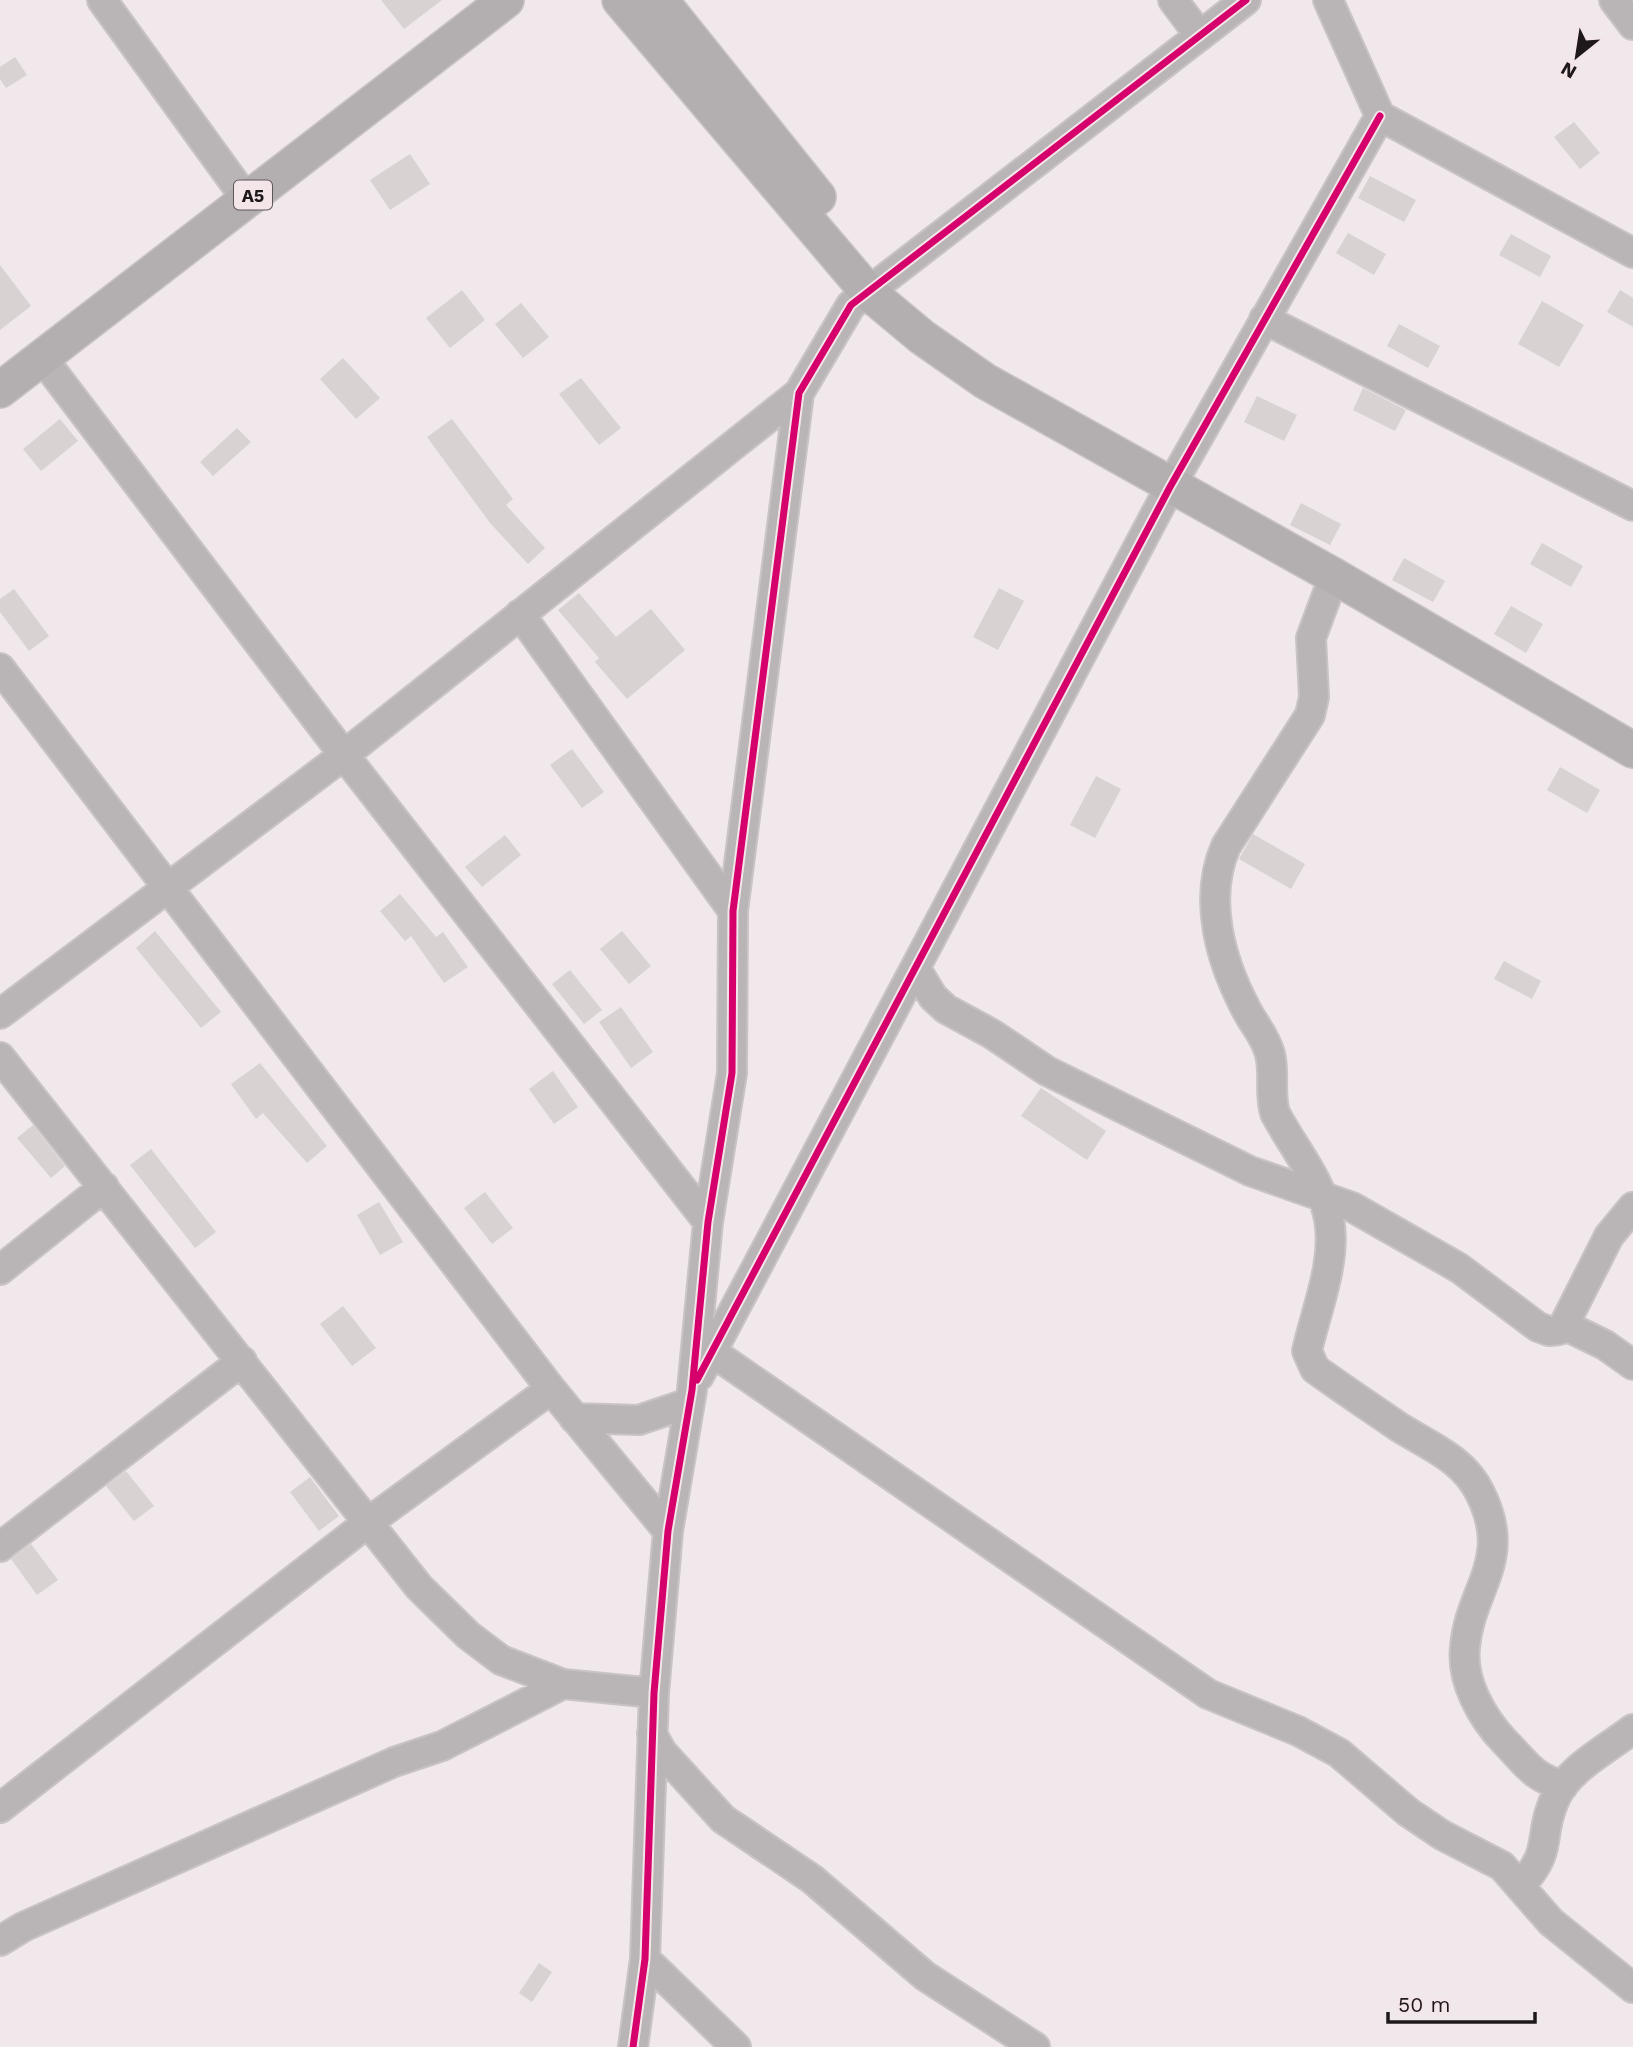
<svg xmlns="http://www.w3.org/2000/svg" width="1633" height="2047" font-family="'Work Sans',sans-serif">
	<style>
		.building { fill: #d8d2d3 }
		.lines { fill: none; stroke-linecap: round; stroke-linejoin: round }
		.minor-casing { stroke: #c9c3c5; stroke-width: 32 }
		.major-casing { stroke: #c9c3c5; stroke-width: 38 }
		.minor { stroke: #b9b5b6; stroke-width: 28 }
		.major { stroke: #b3aeaf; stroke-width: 35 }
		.cycleway-casing { stroke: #f4e5e9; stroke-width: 11 }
		.cycleway { stroke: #d6006c; stroke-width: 7 }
		.labels { text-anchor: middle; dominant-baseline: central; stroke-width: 6; stroke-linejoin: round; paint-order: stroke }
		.shield { fill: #f4e5e9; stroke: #5e5658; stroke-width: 2 }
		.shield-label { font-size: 18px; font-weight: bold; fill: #1e181a }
	</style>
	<rect width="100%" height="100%" fill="#f0e8ea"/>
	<!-- building -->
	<path class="building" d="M381,0H442L404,29Z
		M15,57L27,75L6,88L0,79V67Z
		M1574,122L1600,153L1580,169L1554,137Z
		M410,154L430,184L390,210L370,180Z
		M1370,176L1416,200L1404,222L1358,198Z
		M1348,233L1386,254L1374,275L1336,253Z
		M1511,234L1551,256L1540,277L1499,255Z
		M0,265L31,306L0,330Z
		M462,290L485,320L450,348L426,318Z
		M1620,290L1633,298V327L1607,312Z
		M1542,301L1584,325L1559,367L1518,344Z
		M521,303L549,337L523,358L495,324Z
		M1399,324L1440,346L1428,368L1387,346Z
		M343,358L380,398L356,419L320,379Z
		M581,378L621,428L599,445L559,394Z
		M1363,388L1406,410L1395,431L1353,410Z
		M1257,396L1297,415L1284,441L1244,422Z
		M60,419L78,441L41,471L23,449Z
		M452,419L513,499L506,505L545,548L528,564L490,523L427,437Z
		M237,428L251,442L213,476L200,462Z
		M1301,503L1341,524L1330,545L1290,525Z
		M1542,543L1583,566L1571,587L1530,564Z
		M1404,558L1445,581L1433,602L1392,580Z
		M999,588L1024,601L998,650L973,637Z
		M14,589L49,636L29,651L0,612V599Z
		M579,593L616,637L651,609L685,650L627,699L595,662L599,658L558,610Z
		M1511,606L1543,624L1526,653L1494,634Z
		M572,749L604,792L582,808L550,765Z
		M1560,767L1600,790L1587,813L1547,790Z
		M1096,776L1121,789L1095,838L1070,825Z
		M1253,834L1305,864L1291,889L1239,859Z
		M505,835L521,855L482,887L465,867Z
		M400,894L436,937L443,932L468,967L444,983L411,936L405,941L380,911Z
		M155,931L221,1012L201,1028L136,948Z
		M622,931L651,966L629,984L600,949Z
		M1504,961L1541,981L1532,999L1494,979Z
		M570,970L602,1010L584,1024L552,984Z
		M621,1007L653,1052L631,1068L599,1022Z
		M260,1063L327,1146L307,1163L263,1113L256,1119L231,1084Z
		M553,1071L578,1107L554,1124L529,1089Z
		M1041,1088L1106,1131L1087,1160L1021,1116Z
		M33,1125L65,1166L51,1178L17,1138Z
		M151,1149L216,1232L195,1248L130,1165Z
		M485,1192L513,1228L492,1244L464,1208Z
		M379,1202L403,1242L380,1255L357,1215Z
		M343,1306L376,1348L352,1366L320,1324Z
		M126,1471L154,1506L134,1521L106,1486Z
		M310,1477L339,1516L319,1531L290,1492Z
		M31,1544L58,1580L37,1595L11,1559Z
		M539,1963L552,1972L532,2002L519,1993Z"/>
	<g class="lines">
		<!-- minor casing -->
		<g class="minor-casing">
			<path id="minor" d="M102,0L247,200
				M1173,0L1200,36
				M1328,0L1380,116L1633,253
				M1614,0L1633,25
				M1264,319L1633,506
				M43,359L344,755L708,1222
				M1334,576L1311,638L1314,697L1310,715L1226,846C1203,898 1220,959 1245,1007C1253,1024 1265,1035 1270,1054C1275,1074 1269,1093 1275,1113C1292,1146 1322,1181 1329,1219C1337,1261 1316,1310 1307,1351L1315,1369C1343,1389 1371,1408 1399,1427C1429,1446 1464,1459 1480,1493C1514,1560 1470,1588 1465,1647C1461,1681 1482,1718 1505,1742C1527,1764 1531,1776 1563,1786
				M520,614L733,911
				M0,668L551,1389L668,1531
				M916,969L933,997L946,1009L992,1034L1047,1071L1250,1171L1352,1207L1459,1268L1538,1327L1549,1331L1559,1330L1564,1325L1609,1236L1633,1207
				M0,1014L344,755L799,393
				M0,1057L419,1587L468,1635L501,1660L563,1684
				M0,1270L104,1187
				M1564,1325L1605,1345L1633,1365
				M712,1352L1208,1694L1298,1731L1339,1753L1408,1812L1442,1835L1502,1866L1551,1922L1633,1988
				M699,1376L1170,487L1380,116
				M574,1418L639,1420L689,1403
				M0,1547L242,1361
				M652,1734L662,1752L723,1819L812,1879L925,1976L1035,2047
				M0,1808L370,1521L551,1389
				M1521,1885C1554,1849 1538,1837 1554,1801C1567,1769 1606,1750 1633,1729
				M0,1941L23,1927L394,1762L442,1746L563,1684L654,1693
				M645,1959L736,2047
				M633,2047L645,1959L654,1693L668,1531L692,1390L708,1222L732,1073L733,911L799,393L851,305L1246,0"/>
		</g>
		<!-- major casing -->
		<g class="major-casing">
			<path id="major" d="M620,0L868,292L922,337L985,381L1334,576L1633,750
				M660,0L818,197
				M0,390L506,0"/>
		</g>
		<!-- minor -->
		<use href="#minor" class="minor"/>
		<!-- major -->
		<use href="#major" class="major"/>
		<!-- cycleway casing -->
		<g class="cycleway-casing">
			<path id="cycleway" d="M697,1380L1170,487L1380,116
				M633,2047L645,1959L654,1693L668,1531L692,1390L708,1222L732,1073L733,911L799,393L851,305L1246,0"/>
		</g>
		<!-- cycleway -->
		<use href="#cycleway" class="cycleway"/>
	</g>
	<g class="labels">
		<!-- shield labels -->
		<rect class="shield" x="234" y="180.5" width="38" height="29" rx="5"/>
		<g class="shield-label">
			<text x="253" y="195">A5</text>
		</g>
	</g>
	<!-- north arrow -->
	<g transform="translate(1577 56) rotate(210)" stroke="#f4e5e9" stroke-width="5" paint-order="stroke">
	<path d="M0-5L12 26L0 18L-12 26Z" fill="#1e181a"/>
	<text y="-10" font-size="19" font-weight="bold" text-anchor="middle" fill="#1e181a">N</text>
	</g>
	<!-- scale -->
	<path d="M1388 2012v10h147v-10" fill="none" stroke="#1e181a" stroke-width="3.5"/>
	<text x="1398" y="2012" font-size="21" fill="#1e181a" stroke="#f4e5e9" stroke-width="5" paint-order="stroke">50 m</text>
</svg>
